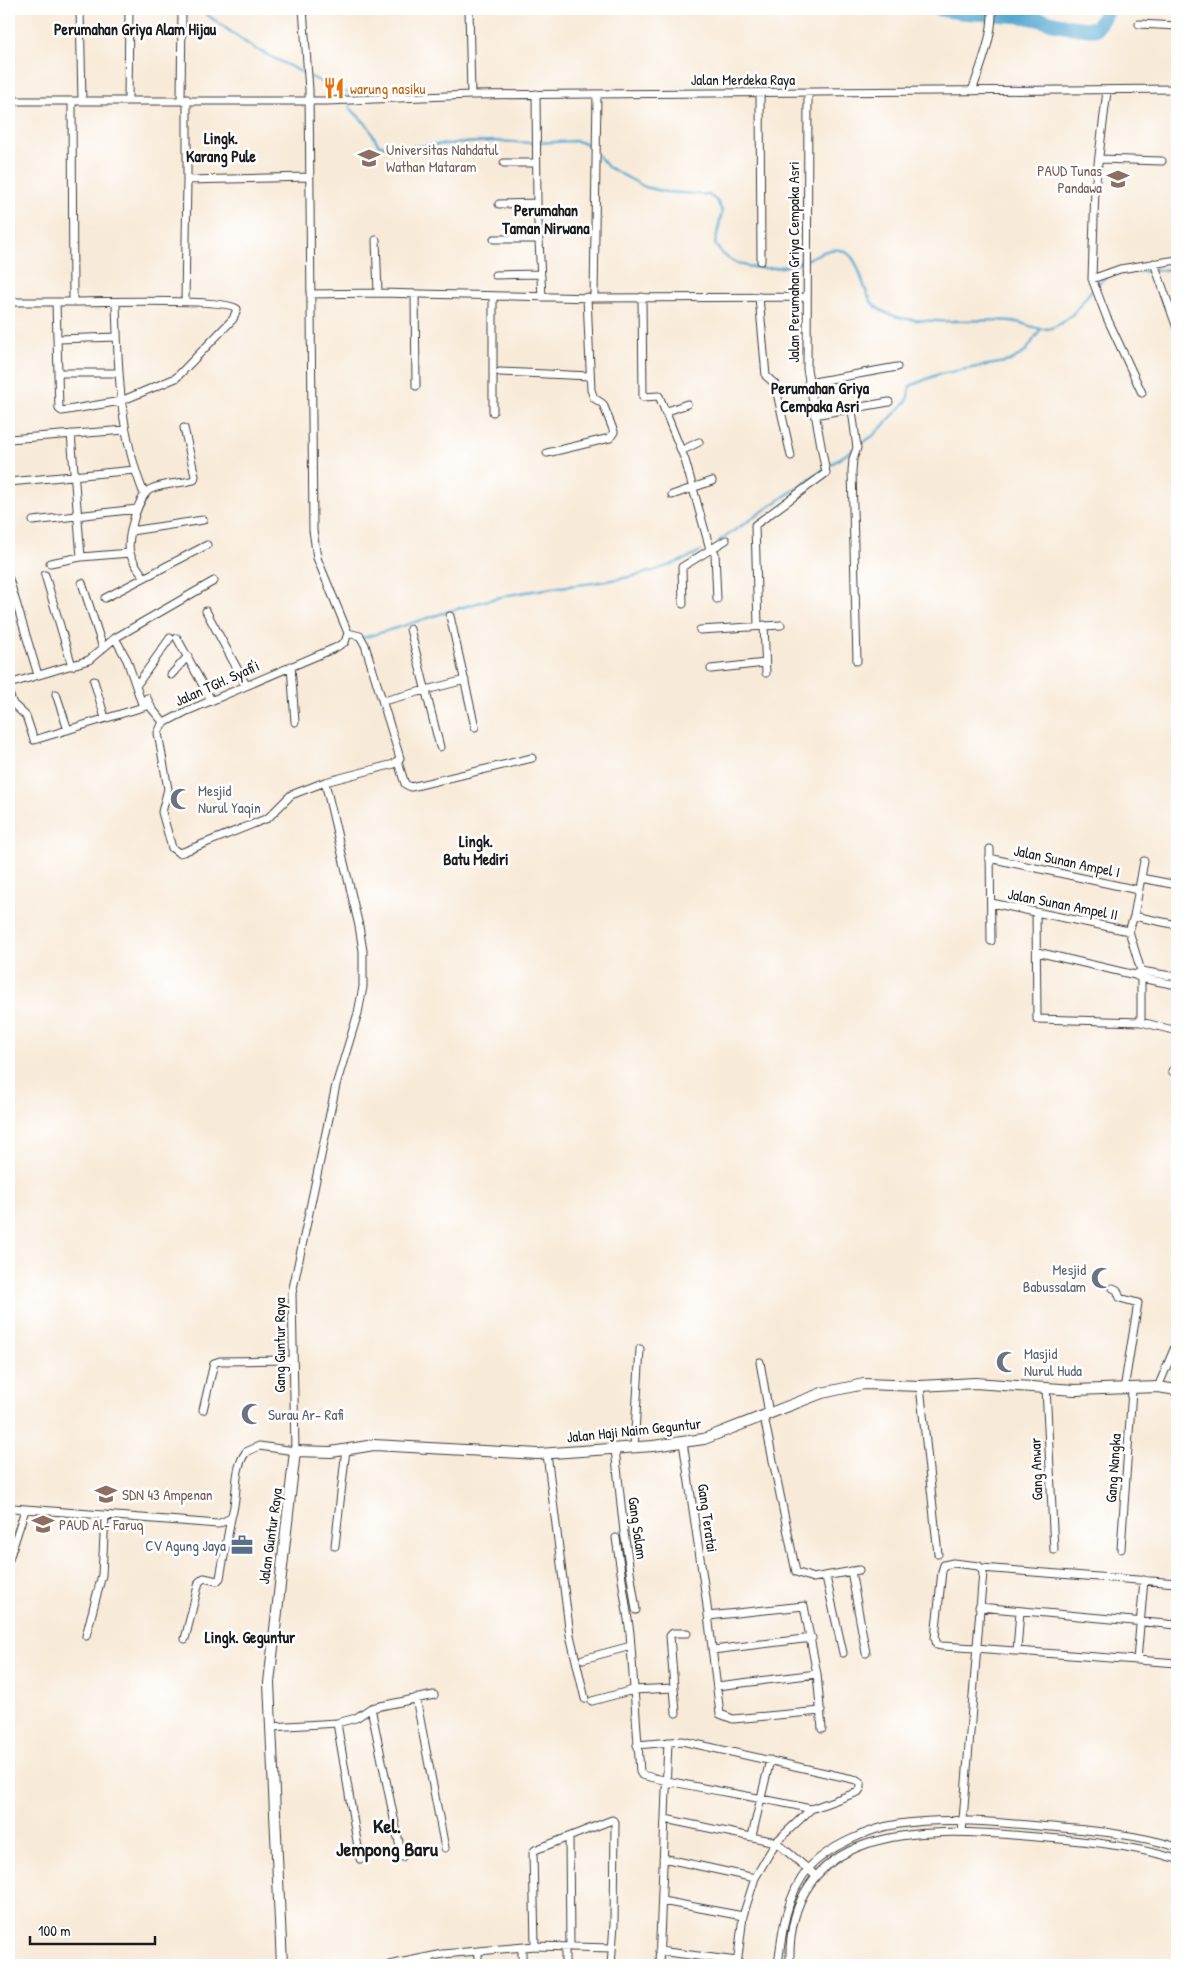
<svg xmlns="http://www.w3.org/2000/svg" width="1186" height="1974" font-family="'Patrick Hand',sans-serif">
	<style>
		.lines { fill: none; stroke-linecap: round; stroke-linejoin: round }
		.stream { stroke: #56a9d1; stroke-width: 2.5 }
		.river { stroke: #56a9d1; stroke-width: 15 }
		.street-casing { stroke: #3d3b38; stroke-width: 9 }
		.secondary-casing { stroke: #3d3b38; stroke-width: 12 }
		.street { stroke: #fff; stroke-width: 7 }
		.secondary { stroke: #fff; stroke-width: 10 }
		.labels { text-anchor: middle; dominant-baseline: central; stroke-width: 5; stroke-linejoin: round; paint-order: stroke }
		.street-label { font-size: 15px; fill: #1c1c1c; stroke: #fff }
		.food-label { font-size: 15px; fill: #c56008; stroke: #fff; text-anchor: start }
		.education-label { font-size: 15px; fill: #785e54; stroke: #fff; text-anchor: start }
		.worship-label { font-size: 15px; fill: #5b616d; stroke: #fff; text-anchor: start }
		.service-label { font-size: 15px; fill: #4e5e75; stroke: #fff; text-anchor: end }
		.neighbourhood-label { font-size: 16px; font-weight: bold; fill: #1c1c1c; stroke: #fff }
		.district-label { font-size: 20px; font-weight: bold; fill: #1c1c1c; stroke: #fff }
	</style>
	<rect width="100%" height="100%" fill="#fff"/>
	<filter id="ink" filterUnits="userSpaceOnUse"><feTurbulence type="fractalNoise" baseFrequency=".02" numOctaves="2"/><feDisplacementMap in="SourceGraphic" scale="10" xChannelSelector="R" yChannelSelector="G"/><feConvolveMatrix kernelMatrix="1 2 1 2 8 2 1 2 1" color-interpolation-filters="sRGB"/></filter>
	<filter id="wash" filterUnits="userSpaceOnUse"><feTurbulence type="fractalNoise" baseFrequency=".0096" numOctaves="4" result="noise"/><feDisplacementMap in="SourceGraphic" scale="20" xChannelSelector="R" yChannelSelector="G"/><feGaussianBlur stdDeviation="1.12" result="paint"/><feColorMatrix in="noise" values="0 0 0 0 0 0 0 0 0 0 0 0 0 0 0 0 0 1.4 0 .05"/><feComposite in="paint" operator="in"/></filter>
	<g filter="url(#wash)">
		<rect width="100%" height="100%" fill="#f8ead8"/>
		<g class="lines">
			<!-- stream -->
			<path class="stream" d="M199,9L252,47L321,82L329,90L348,92L350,108L368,126L378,144L389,148L493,141L534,143L574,141L585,143L594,151
				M598,155L608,167L645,187L666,192L709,195L717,201L722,211L715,244C731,272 773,272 801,262C812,258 827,247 840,250C862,254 860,291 874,305C901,331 974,317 1011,321C1024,322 1038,332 1051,328C1081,318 1084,288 1109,276
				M1117,273L1177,269
				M719,541L874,435L907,401L910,386L939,374L1010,361L1025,352L1041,329
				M362,638C410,625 456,607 505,596C573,581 636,587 701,551"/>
			<!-- river -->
			<path class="river" d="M940,9C967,15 993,13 1021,16C1046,19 1070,30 1096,29L1108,9"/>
		</g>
	</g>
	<g filter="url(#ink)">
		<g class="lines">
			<!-- street casing -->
			<g class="street-casing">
				<path id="street" d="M80,9L82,101
					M303,9L309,90L313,530L317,558L348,633L345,642L335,648L187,711L162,724L158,733L168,789L162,812L172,848L179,853L183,852L268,818L291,795L325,782
					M469,9L471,95
					M1139,24L1177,26
					M972,91C981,65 993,37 992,9
					M1107,91L1095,188L1092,279L1107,318L1142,393
					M760,93L761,261
					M536,94L537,203L542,297
					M187,99V180
					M128,100L129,9
					M181,100L182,9
					M9,101H327L471,95L1177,89
					M1099,159L1162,161
					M504,163H536
					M499,204L537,203
					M494,239H538
					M376,240L378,293
					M1154,263L1177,328
					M495,275L540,274
					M1092,279L1120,269L1177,260
					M310,294L378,293L594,298L806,297
					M415,295L416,386
					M642,297L643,397L659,396L685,460L710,549L715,553L717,599
					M759,297L766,376L775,384L791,456
					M594,298L597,94
					M185,301L187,180L309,177
					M9,302H73
					M56,302L59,409L62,411L121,401L176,378L233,319L237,309C229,298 96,302 73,302L72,101
					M116,303C118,369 119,432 144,494
					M58,339L117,337
					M500,372L590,376
					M59,373H117
					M808,383L897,367
					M852,410L857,448L853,459L852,471L857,661
					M493,412V296
					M665,412L687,404
					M814,415L889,402
					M71,434L81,557
					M9,439L126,430
					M681,451L699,442
					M547,453L610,438L614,432L603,404L594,398L591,390L587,297
					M9,482L135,470
					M672,495L712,481
					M33,521L137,509
					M131,531L203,520
					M50,563L81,557L130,553
					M45,575L72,666
					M144,577C139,570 132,561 130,553C126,539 138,495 151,489C164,483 180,484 194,480L195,476L184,428
					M9,579L38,675
					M82,583L103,648
					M105,598L207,545
					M683,604L682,567L726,540
					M206,611L246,685
					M450,616L475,727
					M764,625L766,673
					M758,626L755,525L826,473L807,369L808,93
					M410,629L440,747
					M700,630L781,625
					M115,638L127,660L143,707
					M177,638L211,700
					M291,666L295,722
					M711,669L765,663
					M171,675L188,656
					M94,681L105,718
					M9,684L89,660L115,638L214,581
					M136,686L170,638
					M9,694L13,704L26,716L34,740L150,705
					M56,694L68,730
					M147,698L152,709L164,723
					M383,701L465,680
					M398,762L405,784L411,787L532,758
					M990,849L991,941
					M989,858L1138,890
					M1141,878L1177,885
					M991,903L1129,931
					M1036,913L1037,1019L1141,1022L1177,1031
					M1134,916L1177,925
					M1037,952L1135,975
					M1177,977L1141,971L1135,975L1140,978L1177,985
					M1141,1022V971L1129,931L1134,916L1144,861
					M1172,1071L1177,1072
					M1113,1288L1117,1290L1120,1298L1138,1303L1124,1389
					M760,1362L769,1414
					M920,1386L938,1554
					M1046,1387L1054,1550
					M1158,1387L1177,1342
					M203,1410L214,1363L220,1361L292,1360
					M764,1417L796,1572L813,1578L859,1570
					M683,1442L706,1598L720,1714L733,1719L821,1711
					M634,1448L640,1349
					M615,1449L624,1532L636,1610
					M547,1454L570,1635L585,1699
					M13,1508L218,1524L231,1518C239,1497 232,1471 246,1452L259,1446L295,1451L292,1293L336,1085L358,1013L363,987V951L359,926L325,782L394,764L400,758L365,645L360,636L348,633
					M616,1538L630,1633L640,1772L642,1775C698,1789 755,1796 811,1809
					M335,1546L346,1449
					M1121,1549L1132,1390
					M9,1559L25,1510
					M981,1568L1177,1583
					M851,1571L866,1653
					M826,1577L843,1653
					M979,1607L1177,1625
					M708,1616L804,1606L817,1674L822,1729
					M86,1636L102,1575L105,1515
					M185,1639L199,1582L204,1578L217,1581L220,1578L231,1518
					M713,1650L812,1638
					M1017,1651L1020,1611
					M583,1659L631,1646
					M1137,1660L1144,1580
					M717,1686L817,1674
					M416,1698L445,1848
					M592,1701L633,1690L674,1688
					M371,1708L402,1857
					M676,1713L670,1636L673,1633H687
					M337,1723L356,1718L371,1708L434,1695
					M271,1727L337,1723L360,1859
					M637,1745L682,1741L857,1780L861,1783V1788L858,1792L811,1809L776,1842L755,1878L743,1916L737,1965
					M665,1819L776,1842L816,1876
					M962,1832L983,1572L979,1566L953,1563L944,1565L942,1571L935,1638L937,1645L942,1646L975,1648L1177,1663
					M752,1836L770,1760
					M569,1837L570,1946
					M663,1858L755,1878
					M662,1901L743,1916
					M535,1946L533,1853L535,1850L612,1820L615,1822L614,1924L611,1965
					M659,1951L737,1961
					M429,1957V1965
					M389,1965L443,1954L478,1951
					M478,1965V1951L535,1946L612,1948
					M522,1965V1948
					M565,1965V1947
					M659,1965L668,1742
					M778,1965C782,1932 786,1896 808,1869C827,1847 870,1828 899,1824C945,1817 993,1822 1039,1826C1085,1830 1133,1833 1177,1847
					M790,1965C785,1823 922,1827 1024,1836C1076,1840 1127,1844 1177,1859"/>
			</g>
			<!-- secondary casing -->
			<g class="secondary-casing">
				<path id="secondary" d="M282,1965L269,1683L295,1451L331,1452L374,1445L538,1454L653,1446L704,1439L822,1393L864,1384L920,1386L975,1383L1075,1390L1158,1387L1177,1390"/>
			</g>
			<!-- street -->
			<use href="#street" class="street"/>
			<!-- secondary -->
			<use href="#secondary" class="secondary"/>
		</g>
	</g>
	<!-- icons -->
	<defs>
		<g id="restaurant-bare" transform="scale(1.725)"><path d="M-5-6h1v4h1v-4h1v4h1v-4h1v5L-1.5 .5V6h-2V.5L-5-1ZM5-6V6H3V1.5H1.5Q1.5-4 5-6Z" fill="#e8710a" stroke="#fff" stroke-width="2.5" paint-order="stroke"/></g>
		<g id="university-bare" transform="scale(1.725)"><path d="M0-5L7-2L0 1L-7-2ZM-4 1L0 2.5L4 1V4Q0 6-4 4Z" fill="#8d6e63" stroke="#fff" stroke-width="2.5" paint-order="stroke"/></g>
		<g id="school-bare" transform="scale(1.725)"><path d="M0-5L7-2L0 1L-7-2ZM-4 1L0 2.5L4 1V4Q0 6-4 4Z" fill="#8d6e63" stroke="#fff" stroke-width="2.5" paint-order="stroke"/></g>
		<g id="mosque-bare" transform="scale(1.725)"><path d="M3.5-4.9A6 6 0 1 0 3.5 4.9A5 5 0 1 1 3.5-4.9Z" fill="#6b7280" stroke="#fff" stroke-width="2.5" paint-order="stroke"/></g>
		<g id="office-bare" transform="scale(1.725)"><path d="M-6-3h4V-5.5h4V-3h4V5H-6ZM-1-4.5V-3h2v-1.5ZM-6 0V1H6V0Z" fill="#5c6f8a" stroke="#fff" stroke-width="2.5" paint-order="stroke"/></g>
	</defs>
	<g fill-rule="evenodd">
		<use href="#restaurant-bare" x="334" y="88"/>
		<use href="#university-bare" x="369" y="158"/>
		<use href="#school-bare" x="1118" y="179"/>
		<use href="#mosque-bare" x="181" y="799"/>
		<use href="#mosque-bare" x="1102" y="1278"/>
		<use href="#mosque-bare" x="1007" y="1362"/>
		<use href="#mosque-bare" x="252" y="1414"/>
		<use href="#school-bare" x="106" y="1494"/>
		<use href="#school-bare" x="43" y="1524"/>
		<use href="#office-bare" x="242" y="1545"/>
	</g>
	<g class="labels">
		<!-- street labels -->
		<g class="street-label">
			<text x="743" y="79">Jalan Merdeka Raya</text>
			<text transform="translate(793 262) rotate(-90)">Jalan Perumahan Griya Cempaka Asri</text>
			<text transform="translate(217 683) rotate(-24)">Jalan TGH. Syafi'i</text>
			<text transform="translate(1067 861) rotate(12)">Jalan Sunan Ampel I</text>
			<text transform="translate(1063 904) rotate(11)">Jalan Sunan Ampel II</text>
			<text transform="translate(279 1345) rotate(-90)">Gang Guntur Raya</text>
			<text transform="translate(634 1430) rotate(-6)">Jalan Haji Naim Geguntur</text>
			<text transform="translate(1113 1468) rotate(-86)">Gang Nangka</text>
			<text transform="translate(1036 1469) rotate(-92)">Gang Anwar</text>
			<text transform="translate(708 1518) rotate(82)">Gang Teratai</text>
			<text transform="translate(638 1528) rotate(82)">Gang Salam</text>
			<text transform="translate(270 1536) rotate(-82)">Jalan Guntur Raya</text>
		</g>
		<!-- food labels -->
		<g class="food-label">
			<text x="350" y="88">warung nasiku</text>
		</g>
		<!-- education labels -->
		<g class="education-label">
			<text x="386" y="149">Universitas Nahdatul<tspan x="386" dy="17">Wathan Mataram</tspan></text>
			<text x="1102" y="170" text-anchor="end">PAUD Tunas<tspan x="1102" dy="17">Pandawa</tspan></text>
			<text x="122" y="1494">SDN 43 Ampenan</text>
			<text x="59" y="1524">PAUD Al- Faruq</text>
		</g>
		<!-- worship labels -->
		<g class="worship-label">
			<text x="198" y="790">Mesjid<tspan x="198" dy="17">Nurul Yaqin</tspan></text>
			<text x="1086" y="1269" text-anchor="end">Mesjid<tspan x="1086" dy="17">Babussalam</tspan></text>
			<text x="1024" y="1353">Masjid<tspan x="1024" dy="17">Nurul Huda</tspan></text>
			<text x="268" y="1414">Surau Ar- Rafi</text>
		</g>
		<!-- service labels -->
		<g class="service-label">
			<text x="226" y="1545">CV Agung Jaya</text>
		</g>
		<!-- neighbourhood labels -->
		<g class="neighbourhood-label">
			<text x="135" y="29">Perumahan Griya Alam Hijau</text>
			<text x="221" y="138">Lingk.<tspan x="221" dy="18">Karang Pule</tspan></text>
			<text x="546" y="210">Perumahan<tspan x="546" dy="18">Taman Nirwana</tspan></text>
			<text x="820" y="388">Perumahan Griya<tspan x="820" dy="18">Cempaka Asri</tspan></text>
			<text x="476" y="841">Lingk.<tspan x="476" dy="18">Batu Mediri</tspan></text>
			<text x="250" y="1637">Lingk. Geguntur</text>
		</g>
		<!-- district labels -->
		<g class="district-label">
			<text x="387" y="1825">Kel.<tspan x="387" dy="23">Jempong Baru</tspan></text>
		</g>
	</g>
	<!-- margin -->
	<rect width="1186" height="1974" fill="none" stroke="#fff" stroke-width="30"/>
	<!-- scale -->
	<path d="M30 1936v8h125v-8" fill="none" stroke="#1c1c1c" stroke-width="2.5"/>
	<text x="38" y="1936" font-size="15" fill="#1c1c1c" stroke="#ffffff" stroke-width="4" paint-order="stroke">100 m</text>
</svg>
